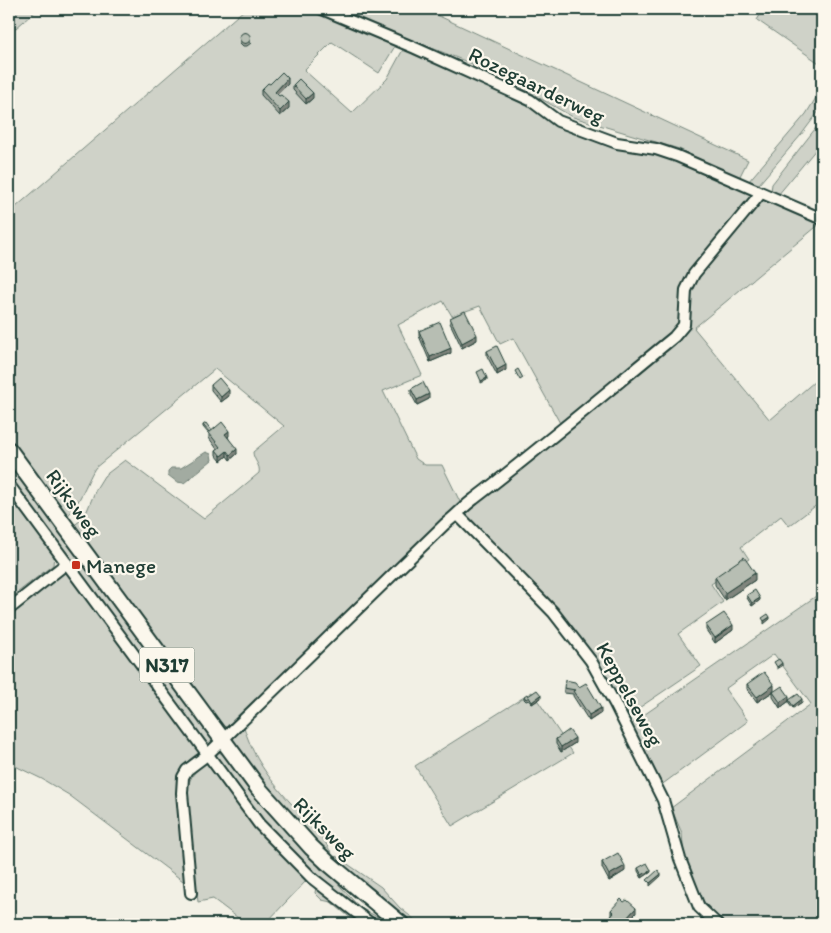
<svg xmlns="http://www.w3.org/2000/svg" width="831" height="933" font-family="Itim,sans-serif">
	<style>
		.green { fill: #cfd2c8; stroke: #77887e }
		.water { fill: #a2aba1; stroke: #6e7f75 }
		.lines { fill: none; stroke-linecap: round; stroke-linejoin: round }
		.street-casing { stroke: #1f3d34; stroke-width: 14 }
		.primary-casing { stroke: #1f3d34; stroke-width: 19 }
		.street { stroke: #fbf7ec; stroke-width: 10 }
		.primary { stroke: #fbf7ec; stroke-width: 15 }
		.wall { fill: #9da39a; stroke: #1f3d34 }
		.shaded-wall { fill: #80857d; stroke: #1f3d34 }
		.building { fill: #b7beb3; stroke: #1f3d34 }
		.poi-dot { fill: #c8321e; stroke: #fbf7ec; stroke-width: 2 }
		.labels { text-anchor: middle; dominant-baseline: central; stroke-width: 4.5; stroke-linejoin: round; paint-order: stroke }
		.shield { fill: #fbf7ec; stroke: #61756b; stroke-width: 1 }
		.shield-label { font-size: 20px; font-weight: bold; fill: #1f3d34 }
		.street-label { font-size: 21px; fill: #1f3d34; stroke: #fbf7ec }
		.poi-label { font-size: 21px; fill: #1f3d34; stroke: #fbf7ec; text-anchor: start }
	</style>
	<rect width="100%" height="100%" fill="#f2f0e5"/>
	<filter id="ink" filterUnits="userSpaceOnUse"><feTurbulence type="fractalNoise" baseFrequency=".02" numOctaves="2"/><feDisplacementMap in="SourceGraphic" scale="10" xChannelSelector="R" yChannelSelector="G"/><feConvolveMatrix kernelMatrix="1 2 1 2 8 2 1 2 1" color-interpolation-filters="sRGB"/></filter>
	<g filter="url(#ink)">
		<!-- green -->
		<path class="green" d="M9,9H38L9,34Z
			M245,9H317L398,41L379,73L332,42L304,70L352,113L387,79L406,44L575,126L667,152L750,193L752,196L688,275C681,292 680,307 680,325L671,335L561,425L513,338L500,344L480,306L452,316L443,301L398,325L422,375L383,391L416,459L425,465H442L462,506L444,519L228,727L222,726L73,526L84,518L96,489L104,476L125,460L204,519L259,473C261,465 253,460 253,452L284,426L215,369L95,468C86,483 78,508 66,517L9,439V213Z
			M333,9H424L748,160L739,178L679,149L573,117L511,82L470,63Z
			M764,9H822V65L757,20Z
			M822,88V107L801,135L759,184L756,185L748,182L806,114Z
			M822,120V142L778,195L771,191L772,184Z
			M763,199L780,205L788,211L799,212L821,223L694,328L770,420L822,375V501L789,526L781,516L741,547L749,559L711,584L723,602L678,634L701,666L630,714L626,713L591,653L570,625L467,518L466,512L472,503L687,330L691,290L701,273Z
			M12,473L16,474L114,602L215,738L213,743L207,749L10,480L9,475Z
			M9,496L54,555L53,565L9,599Z
			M65,569L200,752C188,760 181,765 179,780L187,884L69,795L42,779L9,763V611Z
			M822,592V924H721L699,895L684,858L682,833L671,808L811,704L774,654L725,689L748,721L660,786L631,726L635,721Z
			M532,692L573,753L452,826L415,766Z
			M244,727C257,773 292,803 322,837C326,842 328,849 332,853L329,856L269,790L231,740L236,731Z
			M217,751L227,757L321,865L319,867L321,870L324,868L359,907L390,924H376L316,877L318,874L315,872L313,874L253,810L214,756Z
			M209,762L225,784L354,917L353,920L331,902L322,900L315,893L316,887L307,880L265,924H246L213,899L198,902L186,797C189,779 192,771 209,762Z
			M336,856L381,887L400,908L420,924H411L374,889L355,877L333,859Z"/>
		<!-- water -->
		<path class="water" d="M206,452L211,454L212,460L184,483L177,482L168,475V471L171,468H181Z"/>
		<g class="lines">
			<!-- street casing -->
			<g class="street-casing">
				<path id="street" d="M322,9L415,48L530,100L558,121L617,143L656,149L677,156L822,219
					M9,485L259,824L312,878L371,924
					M458,515L553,612L591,661L615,704L663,800L680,859L699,907L717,924
					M9,609L67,563
					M191,893L182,793L183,777L187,770L207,755L445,524C456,516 464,506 474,499C542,447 608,391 674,337L684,325L686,290L694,274L761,193"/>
			</g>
			<!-- primary casing -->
			<g class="primary-casing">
				<path id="primary" d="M9,450L259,789L311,847L327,862L401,924"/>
			</g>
			<!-- street -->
			<use href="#street" class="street"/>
			<!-- primary -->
			<use href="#primary" class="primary"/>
		</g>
		<!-- wall -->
		<path class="wall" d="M239,36L251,43L247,46H243L240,43Z
			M288,84L277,94L289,108L280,116L261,95V90Z
			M293,85L313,98L306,104L293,90Z
			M450,318L477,340L462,348L450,323Z
			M419,331L451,353L430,362L419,336Z
			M487,351L506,370L497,375L487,356Z
			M211,385L229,396L221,402L211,390Z
			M411,389L429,399L417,405L411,394Z
			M203,425L211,430L229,436L228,437L237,454L230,460L227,456L221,461L216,455V450L217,449L209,438V434L203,427Z
			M715,577L755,580L725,600L715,585Z
			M747,595L760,600L752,606L747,598Z
			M706,625L733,630L715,643L706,630Z
			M747,684L774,691L757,702L747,689Z
			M579,687L601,713L589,721L573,696V694L564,693V688Z
			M773,692L789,700L802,702L793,708L789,703V701L780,708L773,697Z
			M524,696H528L541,698L532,704L529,700L526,701L524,699Z
			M556,739L575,743L561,752L556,744Z
			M602,862L625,871L609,881L602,868Z
			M638,868L651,872L642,878L638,871Z
			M611,910L636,913L626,923V924H608V920L612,916L611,915Z"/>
		<!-- shaded-wall -->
		<path class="shaded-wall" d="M288,78V84L275,97V92Z
			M313,93V98L306,104V99Z
			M289,102V108L280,116V111Z
			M477,335V340L462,348V343Z
			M451,348V353L430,362V357Z
			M506,365V370L497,375V370Z
			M487,378V380L481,383V381Z
			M229,390V396L221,402V397Z
			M429,394V399L417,405V400Z
			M229,431V436L225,439V434Z
			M237,449V454L230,460V455Z
			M227,451V456L221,461V456Z
			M755,573V580L725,600V593Z
			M760,598V600L752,606V603Z
			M770,617V619L764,624V621Z
			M733,625V630L715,643V638Z
			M782,663V666L777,669V667Z
			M774,685V691L757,702V697Z
			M541,695V698L532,704V702Z
			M789,696V701L780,708V702Z
			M802,699V702L793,708V706Z
			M601,708V713L589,721V715Z
			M575,738V743L561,752V747Z
			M625,866V871L609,881V875Z
			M651,870V872L642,878V875Z
			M661,874V876L650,886V883Z
			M636,908V913L625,924L624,921Z"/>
		<!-- building -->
		<path class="building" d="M239.5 38a5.5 5.5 0 1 1 11 0a5.5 5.5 0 1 1-11 0Z
			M282,72L288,78L275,92L279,96L281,95L289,102L280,111L261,90L268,83L270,84Z
			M299,79L313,93L306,99L293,85Z
			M465,311L477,335L462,343L450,318Z
			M440,322L451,348L430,357L419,331Z
			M497,346L506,365L497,370L487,351Z
			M483,369L487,378L481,381L477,372Z
			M518,369L523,378L520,380L515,371Z
			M219,378L229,390L221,397L211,385Z
			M423,382L429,394L417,400L411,389Z
			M222,422L229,431L225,434L237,449L230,455L227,451L221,456L216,450L220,447L209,433Z
			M206,423L211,430L209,432L203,425Z
			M744,557L755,573L725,593L715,577Z
			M755,590L760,598L752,603L747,595Z
			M724,613L733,625L715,638L706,625Z
			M768,614L770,617L764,621L762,618Z
			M779,659L782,663L777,667L774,662Z
			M764,672L774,685L757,697L747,684Z
			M565,680L575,682L579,687L586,683L601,708L589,715L573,691L575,690L564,688Z
			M782,686L789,696L780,702L773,692Z
			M537,690L541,695L532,702L529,697L526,699L524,696L527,694L528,696Z
			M798,694L802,699L793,706L789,700Z
			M569,730L575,738L561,747L556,739Z
			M618,853L625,866L609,875L602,862Z
			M647,863L651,870L642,875L638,868Z
			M658,870L661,874L650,883L647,880Z
			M621,899L624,902L627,900L636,908L624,921L626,923V924H613L608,920L614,913L611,910Z
			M327,918L335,924H322Z"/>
	</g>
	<!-- markers -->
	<rect class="poi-dot" x="71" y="560" width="10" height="10" rx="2.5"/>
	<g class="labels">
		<!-- shield labels -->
		<rect class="shield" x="139.5" y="647.5" width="55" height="35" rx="4"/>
		<g class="shield-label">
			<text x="167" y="665">N317</text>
		</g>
		<!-- street labels -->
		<g class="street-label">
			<text transform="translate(537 85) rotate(26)">Rozegaarderweg</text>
			<text transform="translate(74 503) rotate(54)">Rijksweg</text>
			<text transform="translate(630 694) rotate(61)">Keppelseweg</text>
			<text transform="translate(325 828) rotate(45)">Rijksweg</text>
		</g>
		<!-- poi labels -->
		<g class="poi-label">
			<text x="86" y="565">Manege</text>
		</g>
	</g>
	<!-- margin -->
	<rect width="831" height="933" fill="none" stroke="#fbf7ec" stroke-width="30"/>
	<rect x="15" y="15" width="801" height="903" fill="none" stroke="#1f3d34" stroke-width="2" filter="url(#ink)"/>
</svg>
